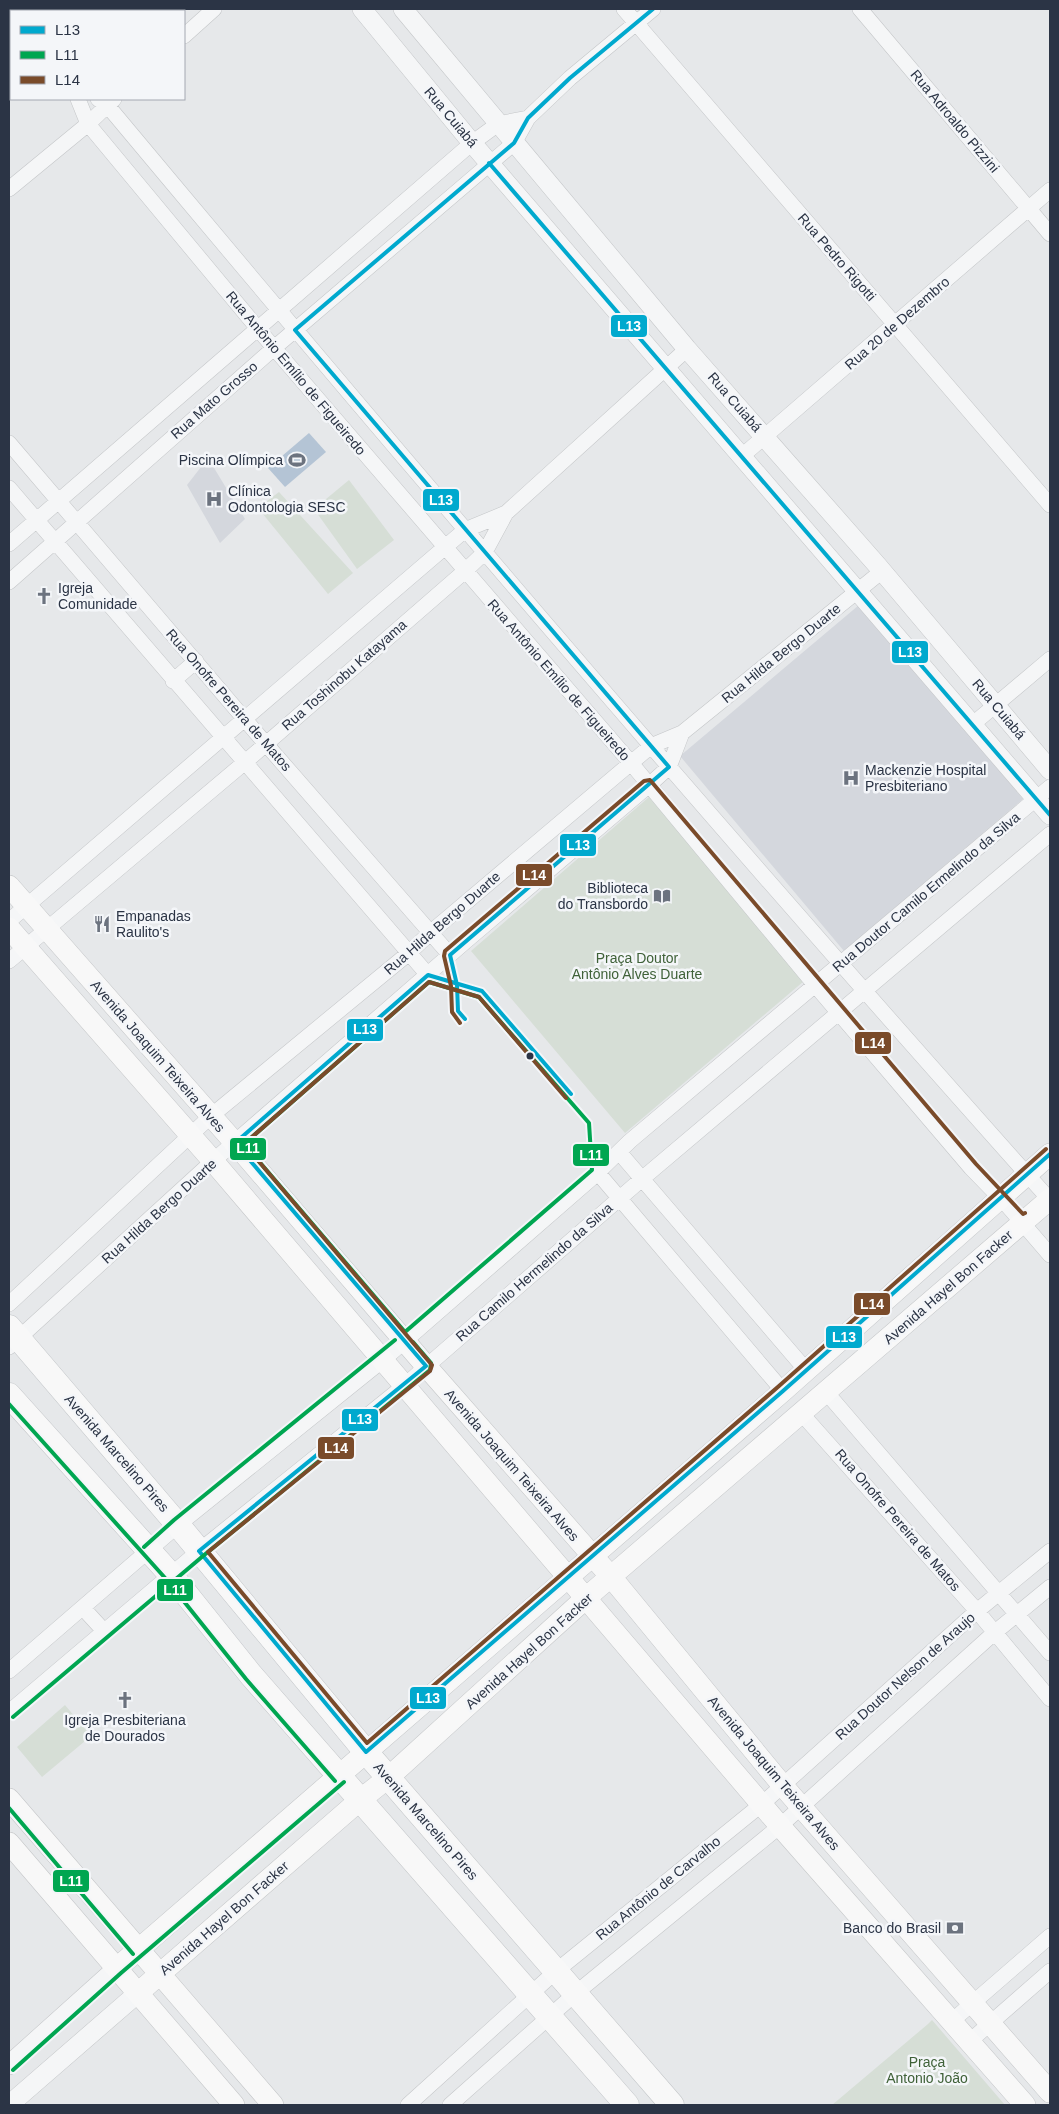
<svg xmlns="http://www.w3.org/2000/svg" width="1059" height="2114" font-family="Arial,sans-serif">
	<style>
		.built { fill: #d4d7dd }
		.green { fill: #d6ded6 }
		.water { fill: #b4c4d5 }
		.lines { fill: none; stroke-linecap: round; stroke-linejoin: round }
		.minor-casing { stroke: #c4c6c8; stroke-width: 16 }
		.tertiary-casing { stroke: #c4c6c8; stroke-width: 20 }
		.secondary-casing { stroke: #c4c6c8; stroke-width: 22 }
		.primary-casing { stroke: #c2c5c8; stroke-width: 25 }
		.minor { stroke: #f5f6f7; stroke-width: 15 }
		.tertiary { stroke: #f5f6f7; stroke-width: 19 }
		.secondary { stroke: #f8f8f8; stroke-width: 21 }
		.primary { stroke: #f8f8f8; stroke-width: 24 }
		.bus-1-casing { stroke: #f4f6f9; stroke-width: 8 }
		.bus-2-casing { stroke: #f4f6f9; stroke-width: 8 }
		.bus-3-casing { stroke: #f4f6f9; stroke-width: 8 }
		.bus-1 { stroke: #00a9ce; stroke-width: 4 }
		.bus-2 { stroke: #00a651; stroke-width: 4 }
		.bus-3 { stroke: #7a4b2a; stroke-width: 4 }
		.bus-dot { fill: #2b3445; stroke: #f4f6f9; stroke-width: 2 }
		.labels { text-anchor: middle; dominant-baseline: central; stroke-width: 5; stroke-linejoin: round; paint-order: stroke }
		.street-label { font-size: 14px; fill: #2b3445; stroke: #f4f6f9 }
		.poi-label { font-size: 14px; fill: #2b3445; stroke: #f4f6f9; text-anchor: start }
		.park-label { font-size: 14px; fill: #3f6138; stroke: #f4f6f9 }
		.line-badge { stroke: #f4f6f9; stroke-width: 2 }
		.badge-label { font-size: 14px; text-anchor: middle; font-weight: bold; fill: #fff }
	</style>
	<rect width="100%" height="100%" fill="#e6e8ea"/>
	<!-- built -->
	<path class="built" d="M208,458L245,519L220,543L187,485Z
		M859,605L1023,799L844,951L680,756Z"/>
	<!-- green -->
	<path class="green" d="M349,480L394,540L357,569L314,509Z
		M279,492L353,573L328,594L258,508Z
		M649,797L804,981L625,1133L471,951Z
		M65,1705L91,1736L42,1777L17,1747Z
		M932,2020L1005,2105H832L928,2024Z"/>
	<!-- water -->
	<path class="water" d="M309,433L326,452L285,487L268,468Z"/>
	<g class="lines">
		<!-- minor casing -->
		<g class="minor-casing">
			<path id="minor" d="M11,9L13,11
				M624,9L1050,505
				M860,9L1050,234
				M184,36L214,9
				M78,99L88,124L274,348L631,763L815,985L971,1168L1007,1205L1050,1255
				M98,99L107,105C416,475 729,841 1050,1200
				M9,189L88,124L114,99
				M9,443L265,743L450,955
				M742,456L1050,190
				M9,488L428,975
				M9,544L472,143L498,124L528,118
				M9,582L274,348L514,143L528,118L570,78L653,9
				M173,681L196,661
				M973,724L1050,659
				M9,921L465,530L506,513L687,349
				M9,961L244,763L465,571L485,552L506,513
				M619,1152L806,1370
				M598,1173L783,1391
				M9,1304L211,1116L409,953L431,932L631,763L651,746L682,733L881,572
				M9,1347L213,1161L466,941L648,786L669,767L682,733
				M826,1392L1050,1653
				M801,1413L977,1611L1050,1699
				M83,1608L104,1631
				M9,1671L178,1525L383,1360L593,1177L630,1141L1050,787
				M9,1712L199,1551L404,1386L643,1178L1050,834
				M952,2021L1050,1936
				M970,2041L1050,1971
				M408,2105L555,1972L762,1804L977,1611L1050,1551
				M450,2105L576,1993L780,1826L994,1633L1050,1587"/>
		</g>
		<!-- tertiary casing -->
		<g class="tertiary-casing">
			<path id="tertiary" d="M362,9L472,143L1050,815
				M403,9L687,349L877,565L1050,770
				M9,2065L117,1968
				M9,2105L138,1993"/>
		</g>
		<!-- secondary casing -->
		<g class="secondary-casing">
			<path id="secondary" d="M9,886L235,1143L426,1366L612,1578L783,1786L1050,2092
				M9,928L213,1161L780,1826L1025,2105
				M9,1799L273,2105
				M9,1843L234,2105
				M117,1968L783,1391L1050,1154
				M138,1993L360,1800L389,1777L587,1597L1050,1199"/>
		</g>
		<!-- primary casing -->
		<g class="primary-casing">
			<path id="primary" d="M9,1327L178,1525L366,1752L672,2105
				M9,1395L171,1575L251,1675L627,2105"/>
		</g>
		<!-- minor -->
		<use href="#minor" class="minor"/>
		<!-- tertiary -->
		<use href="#tertiary" class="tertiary"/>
		<!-- secondary -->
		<use href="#secondary" class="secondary"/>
		<!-- primary -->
		<use href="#primary" class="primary"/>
		<!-- bus-1 casing -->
		<g class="bus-1-casing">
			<path id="bus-1" d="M489,163L1050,815
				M465,1019L458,1011L457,985L450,955L669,767L295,330L514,143L528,118L570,78L653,9
				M571,1094L482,991L428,975L235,1143L426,1366L199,1551L366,1752L783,1391L1050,1154"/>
		</g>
		<!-- bus-2 casing -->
		<g class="bus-2-casing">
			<path id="bus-2" d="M429,982L479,997L589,1123L592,1170L405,1332L244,1144Z
				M9,1404L166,1579L246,1679L335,1781
				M144,1547L174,1520L395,1340
				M13,1717L203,1556L430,1370L431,1363L413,1342
				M9,1808L133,1954
				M13,2070L121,1973L344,1782"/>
		</g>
		<!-- bus-3 casing -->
		<g class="bus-3-casing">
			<path id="bus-3" d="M460,1023L452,1012L451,986L444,956L445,951L644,781L650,780L976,1164L1023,1214L1025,1213
				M566,1098L479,997L429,982L244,1144L432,1365L430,1371L208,1552L367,1743L779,1386L1046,1149"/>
		</g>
		<!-- bus-1 -->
		<use href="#bus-1" class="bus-1"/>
		<!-- bus-2 -->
		<use href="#bus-2" class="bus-2"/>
		<!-- bus-3 -->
		<use href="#bus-3" class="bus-3"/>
	</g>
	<!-- icons -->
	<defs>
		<g id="stadium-bare" transform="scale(1.35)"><path d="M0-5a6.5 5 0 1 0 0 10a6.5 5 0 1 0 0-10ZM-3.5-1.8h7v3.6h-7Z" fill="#6c737f" stroke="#f4f6f9" stroke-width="2.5" paint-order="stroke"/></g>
		<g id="hospital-bare" transform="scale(1.35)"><path d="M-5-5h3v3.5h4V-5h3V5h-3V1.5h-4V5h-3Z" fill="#6c737f" stroke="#f4f6f9" stroke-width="2.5" paint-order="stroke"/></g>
		<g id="church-bare" transform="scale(1.35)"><path d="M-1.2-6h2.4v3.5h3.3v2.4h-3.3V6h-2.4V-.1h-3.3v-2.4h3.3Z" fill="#6c737f" stroke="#f4f6f9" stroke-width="2.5" paint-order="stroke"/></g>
		<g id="library-bare" transform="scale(1.35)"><path d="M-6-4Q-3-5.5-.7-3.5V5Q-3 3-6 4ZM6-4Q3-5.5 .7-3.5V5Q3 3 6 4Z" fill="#6c737f" stroke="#f4f6f9" stroke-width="2.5" paint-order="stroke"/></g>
		<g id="restaurant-bare" transform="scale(1.35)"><path d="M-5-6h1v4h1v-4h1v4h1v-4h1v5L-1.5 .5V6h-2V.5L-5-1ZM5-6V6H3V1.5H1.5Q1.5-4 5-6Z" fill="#6c737f" stroke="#f4f6f9" stroke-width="2.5" paint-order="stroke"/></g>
		<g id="bank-bare" transform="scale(1.35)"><path d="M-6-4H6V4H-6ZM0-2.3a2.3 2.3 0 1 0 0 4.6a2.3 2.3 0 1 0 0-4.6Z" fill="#6c737f" stroke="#f4f6f9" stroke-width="2.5" paint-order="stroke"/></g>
	</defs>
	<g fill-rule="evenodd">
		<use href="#stadium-bare" x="297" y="460"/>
		<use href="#hospital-bare" x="214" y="499"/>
		<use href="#church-bare" x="44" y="596"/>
		<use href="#hospital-bare" x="851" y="778"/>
		<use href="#library-bare" x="662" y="896"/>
		<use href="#restaurant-bare" x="102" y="924"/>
		<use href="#church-bare" x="125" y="1700"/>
		<use href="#bank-bare" x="955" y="1928"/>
	</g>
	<!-- markers -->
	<circle class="bus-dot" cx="530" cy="1056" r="4.5"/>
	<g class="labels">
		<!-- street labels -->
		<g class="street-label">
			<text transform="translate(451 117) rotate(50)">Rua Cuiabá</text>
			<text transform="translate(955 121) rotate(50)">Rua Adroaldo Pizzini</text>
			<text transform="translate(837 257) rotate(49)">Rua Pedro Rigotti</text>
			<text transform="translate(897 323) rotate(-41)">Rua 20 de Dezembro</text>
			<text transform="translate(296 373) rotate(50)">Rua Antônio Emílio de Figueiredo</text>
			<text transform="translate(214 400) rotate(-41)">Rua Mato Grosso</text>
			<text transform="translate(735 402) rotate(49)">Rua Cuiabá</text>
			<text transform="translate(781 653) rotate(-39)">Rua Hilda Bergo Duarte</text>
			<text transform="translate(344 675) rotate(-41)">Rua Toshinobu Katayama</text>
			<text transform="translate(559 680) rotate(49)">Rua Antônio Emílio de Figueiredo</text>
			<text transform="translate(229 700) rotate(49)">Rua Onofre Pereira de Matos</text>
			<text transform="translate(999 709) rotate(50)">Rua Cuiabá</text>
			<text transform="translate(926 892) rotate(-40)">Rua Doutor Camilo Ermelindo da Silva</text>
			<text transform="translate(442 923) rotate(-41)">Rua Hilda Bergo Duarte</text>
			<text transform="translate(158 1056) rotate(49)">Avenida Joaquim Teixeira Alves</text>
			<text transform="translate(159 1211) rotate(-42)">Rua Hilda Bergo Duarte</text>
			<text transform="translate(534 1272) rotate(-41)">Rua Camilo Hermelindo da Silva</text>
			<text transform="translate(948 1287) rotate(-41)">Avenida Hayel Bon Facker</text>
			<text transform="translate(117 1453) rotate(49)">Avenida Marcelino Pires</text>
			<text transform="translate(512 1465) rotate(49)">Avenida Joaquim Teixeira Alves</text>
			<text transform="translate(898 1520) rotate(49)">Rua Onofre Pereira de Matos</text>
			<text transform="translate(529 1651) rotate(-42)">Avenida Hayel Bon Facker</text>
			<text transform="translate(905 1676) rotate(-42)">Rua Doutor Nelson de Araujo</text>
			<text transform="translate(774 1773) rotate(50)">Avenida Joaquim Teixeira Alves</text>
			<text transform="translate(426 1821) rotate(49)">Avenida Marcelino Pires</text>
			<text transform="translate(658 1888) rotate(-39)">Rua Antônio de Carvalho</text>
			<text transform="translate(224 1918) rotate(-41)">Avenida Hayel Bon Facker</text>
		</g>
		<!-- poi labels -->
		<g class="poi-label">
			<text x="283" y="460" text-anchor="end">Piscina Olímpica</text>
			<text x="228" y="491">Clínica<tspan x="228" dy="16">Odontologia SESC</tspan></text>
			<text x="58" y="588">Igreja<tspan x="58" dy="16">Comunidade</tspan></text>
			<text x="865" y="770">Mackenzie Hospital<tspan x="865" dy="16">Presbiteriano</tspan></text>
			<text x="648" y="888" text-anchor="end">Biblioteca<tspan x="648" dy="16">do Transbordo</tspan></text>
			<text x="116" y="916">Empanadas<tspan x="116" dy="16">Raulito's</tspan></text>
			<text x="125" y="1720" text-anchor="middle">Igreja Presbiteriana<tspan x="125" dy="16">de Dourados</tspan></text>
			<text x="941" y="1928" text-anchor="end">Banco do Brasil</text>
		</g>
		<!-- park labels -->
		<g class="park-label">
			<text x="637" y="958">Praça Doutor<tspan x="637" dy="16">Antônio Alves Duarte</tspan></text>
			<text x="927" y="2062">Praça<tspan x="927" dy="16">Antonio João</tspan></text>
		</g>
	</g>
	<g class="line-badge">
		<rect x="610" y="314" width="38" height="24" rx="5" fill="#00a9ce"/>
		<rect x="422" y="488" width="38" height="24" rx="5" fill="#00a9ce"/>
		<rect x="891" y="640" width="38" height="24" rx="5" fill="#00a9ce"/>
		<rect x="559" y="833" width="38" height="24" rx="5" fill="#00a9ce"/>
		<rect x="515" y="863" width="38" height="24" rx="5" fill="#7a4b2a"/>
		<rect x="346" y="1018" width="38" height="24" rx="5" fill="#00a9ce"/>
		<rect x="854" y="1031" width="38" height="24" rx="5" fill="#7a4b2a"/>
		<rect x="229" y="1137" width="38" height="24" rx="5" fill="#00a651"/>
		<rect x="572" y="1143" width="38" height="24" rx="5" fill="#00a651"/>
		<rect x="853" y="1292" width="38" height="24" rx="5" fill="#7a4b2a"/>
		<rect x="825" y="1325" width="38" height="24" rx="5" fill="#00a9ce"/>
		<rect x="341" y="1408" width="38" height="24" rx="5" fill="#00a9ce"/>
		<rect x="317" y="1436" width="38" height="24" rx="5" fill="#7a4b2a"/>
		<rect x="156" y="1578" width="38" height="24" rx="5" fill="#00a651"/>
		<rect x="409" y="1686" width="38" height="24" rx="5" fill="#00a9ce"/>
		<rect x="52" y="1869" width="38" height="24" rx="5" fill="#00a651"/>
	</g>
	<g class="badge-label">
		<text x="629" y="331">L13</text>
		<text x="441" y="505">L13</text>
		<text x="910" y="657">L13</text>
		<text x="578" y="850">L13</text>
		<text x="534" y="880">L14</text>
		<text x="365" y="1034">L13</text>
		<text x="873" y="1048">L14</text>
		<text x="248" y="1153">L11</text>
		<text x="591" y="1160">L11</text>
		<text x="872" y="1309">L14</text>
		<text x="844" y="1342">L13</text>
		<text x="360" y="1424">L13</text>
		<text x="336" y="1453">L14</text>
		<text x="175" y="1595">L11</text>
		<text x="428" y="1703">L13</text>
		<text x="71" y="1886">L11</text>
	</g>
	<!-- border -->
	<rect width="1059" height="2114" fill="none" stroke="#2b3445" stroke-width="20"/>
	<!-- legend -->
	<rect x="10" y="10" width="175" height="90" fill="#f4f6f9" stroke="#a4a8b1"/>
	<rect x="20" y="26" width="25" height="8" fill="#00a9ce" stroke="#a4a8b1"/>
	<text x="55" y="35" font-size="15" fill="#2b3445">L13</text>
	<rect x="20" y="51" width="25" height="8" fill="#00a651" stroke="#a4a8b1"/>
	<text x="55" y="60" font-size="15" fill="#2b3445">L11</text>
	<rect x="20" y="76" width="25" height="8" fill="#7a4b2a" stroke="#a4a8b1"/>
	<text x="55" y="85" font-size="15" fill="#2b3445">L14</text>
</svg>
